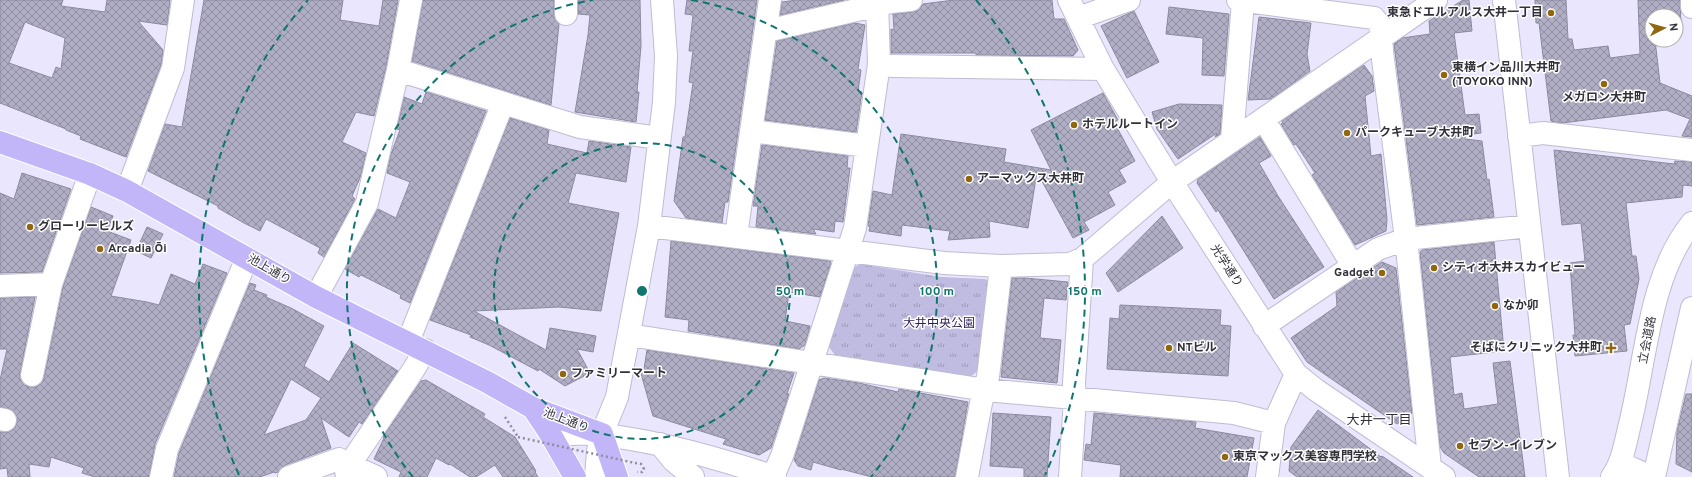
<svg xmlns="http://www.w3.org/2000/svg" width="1692" height="477" font-family="Overpass,'Noto Sans JP',sans-serif">
	<style>
		.park { fill: url(#park-tufts) }
		.building { fill: url(#building-cross-hatch); stroke: #8c8a9f; fill-rule: evenodd }
		.lines { fill: none; stroke-linecap: round; stroke-linejoin: round }
		.minor-casing { stroke: #bebcd3; stroke-width: 24 }
		.major-casing { stroke: #fff; stroke-width: 24 }
		.path { stroke: #908e9e; stroke-width: 2.5; stroke-dasharray: 2 3; stroke-linecap: butt }
		.minor { stroke: #fff; stroke-width: 22 }
		.major { stroke: #c2b6f9; stroke-width: 22 }
		.path-bridge { stroke: #908e9e; stroke-width: 2.5; stroke-dasharray: 2 3; stroke-linecap: butt }
		.ring { fill: none; stroke: #0f766e; stroke-width: 2; stroke-dasharray: 7 5 }
		.poi-dot { fill: #90670e; stroke: #fff; stroke-width: 1.5 }
		.labels { text-anchor: middle; dominant-baseline: central; stroke-width: 3; stroke-linejoin: round; paint-order: stroke }
		.poi-label { font-size: 12px; font-weight: bold; fill: #32313a; stroke: #fff; text-anchor: start }
		.street-label { font-size: 12px; fill: #32313a; stroke: #fff }
		.park-label { font-size: 12px; fill: #2c1e57; stroke: #fff }
		.neighbourhood-label { font-size: 13px; fill: #32313a; stroke: #fff }
		.centre { fill: #0f766e; stroke: #fff; stroke-width: 2 }
		.ring-label { font-size: 12px; text-anchor: middle; font-weight: bold; fill: #0f766e; stroke: #fff; stroke-width: 3; stroke-linejoin: round; paint-order: stroke }
	</style>
	<defs>
		<pattern id="park-tufts" width="24" height="20" patternUnits="userSpaceOnUse"><rect width="24" height="20" fill="#bfbbe1"/><path d="M3 7l-1-3M5 7V3M7 7l1-3M15 17l-1-3M17 17v-4M19 17l1-3" fill="none" stroke="#9c99b7"/></pattern>
		<pattern id="building-cross-hatch" width="8" height="8" patternUnits="userSpaceOnUse"><rect width="8" height="8" fill="#b0aec5"/><path d="M0 0l8 8M0 8l8-8" fill="none" stroke="#908ea1"/></pattern>
	</defs>
	<rect width="100%" height="100%" fill="#e9e6fe"/>
	<!-- park -->
	<path class="park" d="M860,264L941,277L985,279L993,284L984,366L970,377L835,355L826,343L850,270Z"/>
	<!-- building -->
	<path class="building" d="M0,0H63L61,6L105,12L107,0H170L167,25L138,21L163,50L161,65L126,157L80,139L81,136L66,130V129L0,103ZM25,22L65,38L61,69L56,67L52,78L9,63Z
		M204,0H343L340,20L379,26L383,0H398L386,67L374,116L356,112L342,142L366,153L360,178L352,196L355,199L324,257L318,253L320,248L266,219L260,231L244,223L218,208V206L148,171L165,124L182,127Z
		M423,0H554V14L555,20L559,24L551,105L412,61Z
		M578,0H640L641,46L637,92H639L636,122L575,112L588,35L590,15L578,14Z
		M687,0H757L728,202H725L722,223L686,218L674,201L683,137H685L693,83L689,82L693,51H689L693,15L685,14Z
		M797,0H844L780,15L782,2Z
		M954,0H1052L1054,19H1064L1078,50L1073,56L976,55V53H891V29L894,30L893,14L913,12L919,10L923,4Z
		M1463,0H1469L1472,31L1454,33L1465,115L1479,114L1481,133L1465,135V139L1482,141L1487,180L1489,179L1494,217L1417,225L1394,44L1402,38L1430,34L1429,21Z
		M1535,0H1566L1568,39H1572L1574,50L1608,46L1610,58L1640,54L1638,0H1680L1681,26H1676V16H1652V40H1655L1660,83L1692,96V137L1682,136L1690,119L1666,110L1562,123L1551,121L1539,23H1536Z
		M1169,7L1229,14L1224,76L1202,75L1203,38L1166,34Z
		M1134,11L1159,62L1127,78L1101,26Z
		M1259,17L1311,23L1307,54L1310,71L1271,99L1248,100Z
		M855,23L865,25L858,69L861,70L858,91L862,92L856,132L765,120L777,41Z
		M1364,65L1372,76L1374,91L1365,96L1371,156L1381,154L1387,220L1386,231L1355,245L1312,175L1315,173L1296,144L1294,145L1281,124L1283,123L1282,121Z
		M426,92L486,111L410,303L400,298L401,295L361,275L359,277L345,269L378,209L396,218L410,182L387,173L391,154L400,130L397,129L404,97L422,104Z
		M1103,93L1118,120L1114,122L1135,161L1119,170L1126,182L1108,192L1115,205L1084,222L1089,230L1073,238L1037,172L1028,228L989,221L990,237L948,240L950,231L902,225L901,236L869,231L870,226H868L873,191L892,195L901,134L1006,149L1004,162L1051,170L1031,130Z
		M1179,104L1222,105L1220,134L1215,137L1217,133L1178,159L1157,129L1152,112Z
		M510,118L549,130L547,144L587,153L589,141L631,147L626,182L576,173L568,203L619,213L601,311L559,307L474,311L546,350L550,328L596,336L593,352L577,349L590,373L565,386L539,369L538,371L489,345L470,337L471,335L430,320Z
		M1260,137L1271,156L1259,163L1278,196L1324,267L1274,299L1218,210L1216,212L1197,183L1198,179Z
		M762,145L848,156L847,168H850L843,222L835,221L834,232L813,229L816,234L756,227L758,206H753Z
		M1554,150L1674,164L1675,161L1692,162V186L1683,185L1682,197L1626,203L1632,256H1636L1639,279L1630,324L1624,325L1627,351L1575,356L1573,335H1575L1570,263L1585,261L1581,223L1562,225Z
		M22,173L71,189L42,272L0,273V193L14,199Z
		M91,207L113,216L107,231L131,240L111,296L147,302L159,305L171,274L195,284L203,264L227,273L155,444L149,477H95L82,473L84,468L51,457L49,467L29,464L30,477H8L7,468L0,469V432H9L15,428L17,422V416L13,410L0,407V380L7,349H0V298L35,297L20,373V379L24,385L30,387H36L42,383L44,378L63,287Z
		M1162,216L1183,248L1118,292L1106,273Z
		M147,227L163,234L151,258L136,251Z
		M671,241L830,261L831,263L820,297L789,292L785,321L810,326L805,345L799,349L688,331L689,320L665,317Z
		M1494,242L1504,351L1450,357L1454,395L1462,393L1464,409L1498,404L1493,363L1510,361L1525,477H1479L1444,453L1440,447L1420,252L1422,250Z
		M1382,262L1396,268L1412,413L1397,424L1307,362L1291,338L1337,306L1336,292Z
		M1012,278H1025L1068,282L1066,300L1044,298L1040,338L1061,340L1057,383L1001,377Z
		M250,283L256,285L254,290L267,295L266,297L291,308L324,326L304,366L329,382L353,343L398,371L362,424L359,422L349,437L321,418L331,448L285,465L278,472L275,473L274,472L260,477H174L179,453ZM291,379L321,398L306,420L264,435Z
		M1120,305L1221,310L1220,325L1231,326L1228,376L1107,369L1110,318L1119,319Z
		M647,350L794,373L787,394H789L771,448L759,455L723,444L726,439L653,416L640,370L644,369Z
		M824,378L859,383L898,392L899,389L968,402L955,477H872L841,469V470L813,462L811,470L798,466L794,460L819,380Z
		M426,380L485,414L483,417L515,437L536,471L535,472L538,477H503L495,465L476,477H470L450,464L449,465L436,458L427,477H399L401,472L374,459L384,438L383,437L421,381Z
		M1686,394H1692V472L1676,464L1677,431Z
		M1318,410L1381,457L1382,456L1413,477H1297L1289,471L1291,447Z
		M993,413L1051,417L1047,477H1024V468L990,466Z
		M1094,413L1196,422L1195,428L1254,438L1247,477H1120L1121,465L1084,460L1086,444L1091,445Z"/>
	<g class="lines">
		<!-- minor casing -->
		<g class="minor-casing">
			<path id="minor" d="M1069,0L1103,69L1172,182L1296,374L1316,390L1444,477
				M1238,0L1374,18L1381,27L1382,52L1406,239L1430,467
				M1504,0L1558,477
				M1692,0V7
				M566,14V0
				M1078,18L1129,0
				M767,28L775,29L891,2L911,0
				M879,64L892,66L1103,69
				M398,70L580,127L659,138
				M1264,120L1353,266
				M751,131L867,146
				M1519,136L1543,133L1692,150
				M1232,140L1243,1
				M127,191L173,68L183,0
				M649,226L944,263L1001,266L1070,264L1082,259L1172,182L1436,0
				M736,236L770,0
				M0,286L51,284L90,174
				M316,297L367,203L398,70L411,0
				M1264,326L1378,249L1406,239L1529,226
				M629,335L986,390L1234,413L1274,423
				M408,342L503,103
				M32,375L51,284
				M0,419L5,420
				M549,432C567,436 586,432 604,435C662,442 720,459 775,477
				M660,444L673,460L693,477
				M1620,463L1651,477
				M773,476L782,456L855,228L879,64L877,0
				M161,477L167,449L247,258
				M289,477L339,459L350,465L376,477
				M347,477L346,470L414,369L425,350
				M596,477L598,451L602,434L617,397L649,226L664,102L666,56L662,0
				M967,477L981,403L988,377L1001,266
				M1070,477L1075,398L1074,383L1082,259
				M1267,477L1274,423L1296,374
				M1612,477C1622,463 1625,445 1629,428C1646,363 1648,277 1692,223
				M1654,477L1692,308"/>
		</g>
		<!-- major casing -->
		<g class="major-casing">
			<path id="major" d="M0,142L90,174L127,191L316,297L487,382L533,408L602,434L617,477
				M533,408L549,432L575,477"/>
		</g>
		<!-- path -->
		<path class="path" d="M505,417L518,437
			M635,463L641,464L644,469L642,472H637"/>
		<!-- minor -->
		<use href="#minor" class="minor"/>
		<!-- major -->
		<use href="#major" class="major"/>
		<!-- path-bridge -->
		<path class="path-bridge" d="M518,437L635,463"/>
	</g>
	<!-- distance rings -->
	<g class="ring">
		<circle cx="642" cy="291" r="148"/>
		<path d="M413 477A295 295 0 0 1 593 0M691 0A295 295 0 0 1 871 477"/>
		<path d="M239 475A443 443 0 0 1 308 0M976 0A443 443 0 0 1 1045 475"/>
	</g>
	<!-- markers -->
	<g class="poi-dot">
		<circle cx="1551" cy="13" r="4"/>
		<circle cx="1444" cy="75" r="4"/>
		<circle cx="1604" cy="84" r="4"/>
		<circle cx="1074" cy="125" r="4"/>
		<circle cx="1347" cy="133" r="4"/>
		<circle cx="969" cy="179" r="4"/>
		<circle cx="30" cy="227" r="4"/>
		<circle cx="100" cy="249" r="4"/>
		<circle cx="1434" cy="268" r="4"/>
		<circle cx="1382" cy="273" r="4"/>
		<circle cx="1495" cy="306" r="4"/>
		<circle cx="1169" cy="348" r="4"/>
		<path d="M1609 342h4v4h4v4h-4v4h-4v-4h-4v-4h4z"/>
		<circle cx="563" cy="374" r="4"/>
		<circle cx="1460" cy="446" r="4"/>
		<circle cx="1225" cy="457" r="4"/>
	</g>
	<g class="labels">
		<!-- poi labels -->
		<g class="poi-label">
			<text x="1543" y="13" text-anchor="end">東急ドエルアルス大井一丁目</text>
			<text x="1452" y="68">東横イン品川大井町<tspan x="1452" dy="14">(TOYOKO INN)</tspan></text>
			<text x="1604" y="98" text-anchor="middle">メガロン大井町</text>
			<text x="1082" y="125">ホテルルートイン</text>
			<text x="1355" y="133">パークキューブ大井町</text>
			<text x="977" y="179">アーマックス大井町</text>
			<text x="38" y="227">グローリーヒルズ</text>
			<text x="108" y="249">Arcadia Ōi</text>
			<text x="1442" y="268">シティオ大井スカイビュー</text>
			<text x="1374" y="273" text-anchor="end">Gadget</text>
			<text x="1503" y="306">なか卯</text>
			<text x="1177" y="348">NTビル</text>
			<text x="1602" y="348" text-anchor="end">そばにクリニック大井町</text>
			<text x="571" y="374">ファミリーマート</text>
			<text x="1468" y="446">セブン-イレブン</text>
			<text x="1233" y="457">東京マックス美容専門学校</text>
		</g>
		<!-- street labels -->
		<g class="street-label">
			<text transform="translate(1226 266) rotate(57)">光学通り</text>
			<text transform="translate(269 270) rotate(30)">池上通り</text>
			<text transform="translate(1648 340) rotate(-79)">立会道路</text>
			<text transform="translate(566 421) rotate(21)">池上通り</text>
		</g>
		<!-- park labels -->
		<g class="park-label">
			<text x="939" y="324">大井中央公園</text>
		</g>
		<!-- neighbourhood labels -->
		<g class="neighbourhood-label">
			<text x="1379" y="421">大井一丁目</text>
		</g>
	</g>
	<circle cx="642" cy="291" r="6" class="centre"/>
	<g class="ring-label">
		<text x="790" y="295">50 m</text>
		<text x="937" y="295">100 m</text>
		<text x="1085" y="295">150 m</text>
	</g>
	<!-- north arrow -->
	<g transform="translate(1664 28) rotate(84)"><circle r="19" fill="#ffffff" stroke="#adadb0"/>
	<path d="M0-3L7 15L0 10L-7 15Z" fill="#90670e"/>
	<text y="-6" font-size="11" font-weight="bold" text-anchor="middle" fill="#32313a">N</text>
	</g>
</svg>
